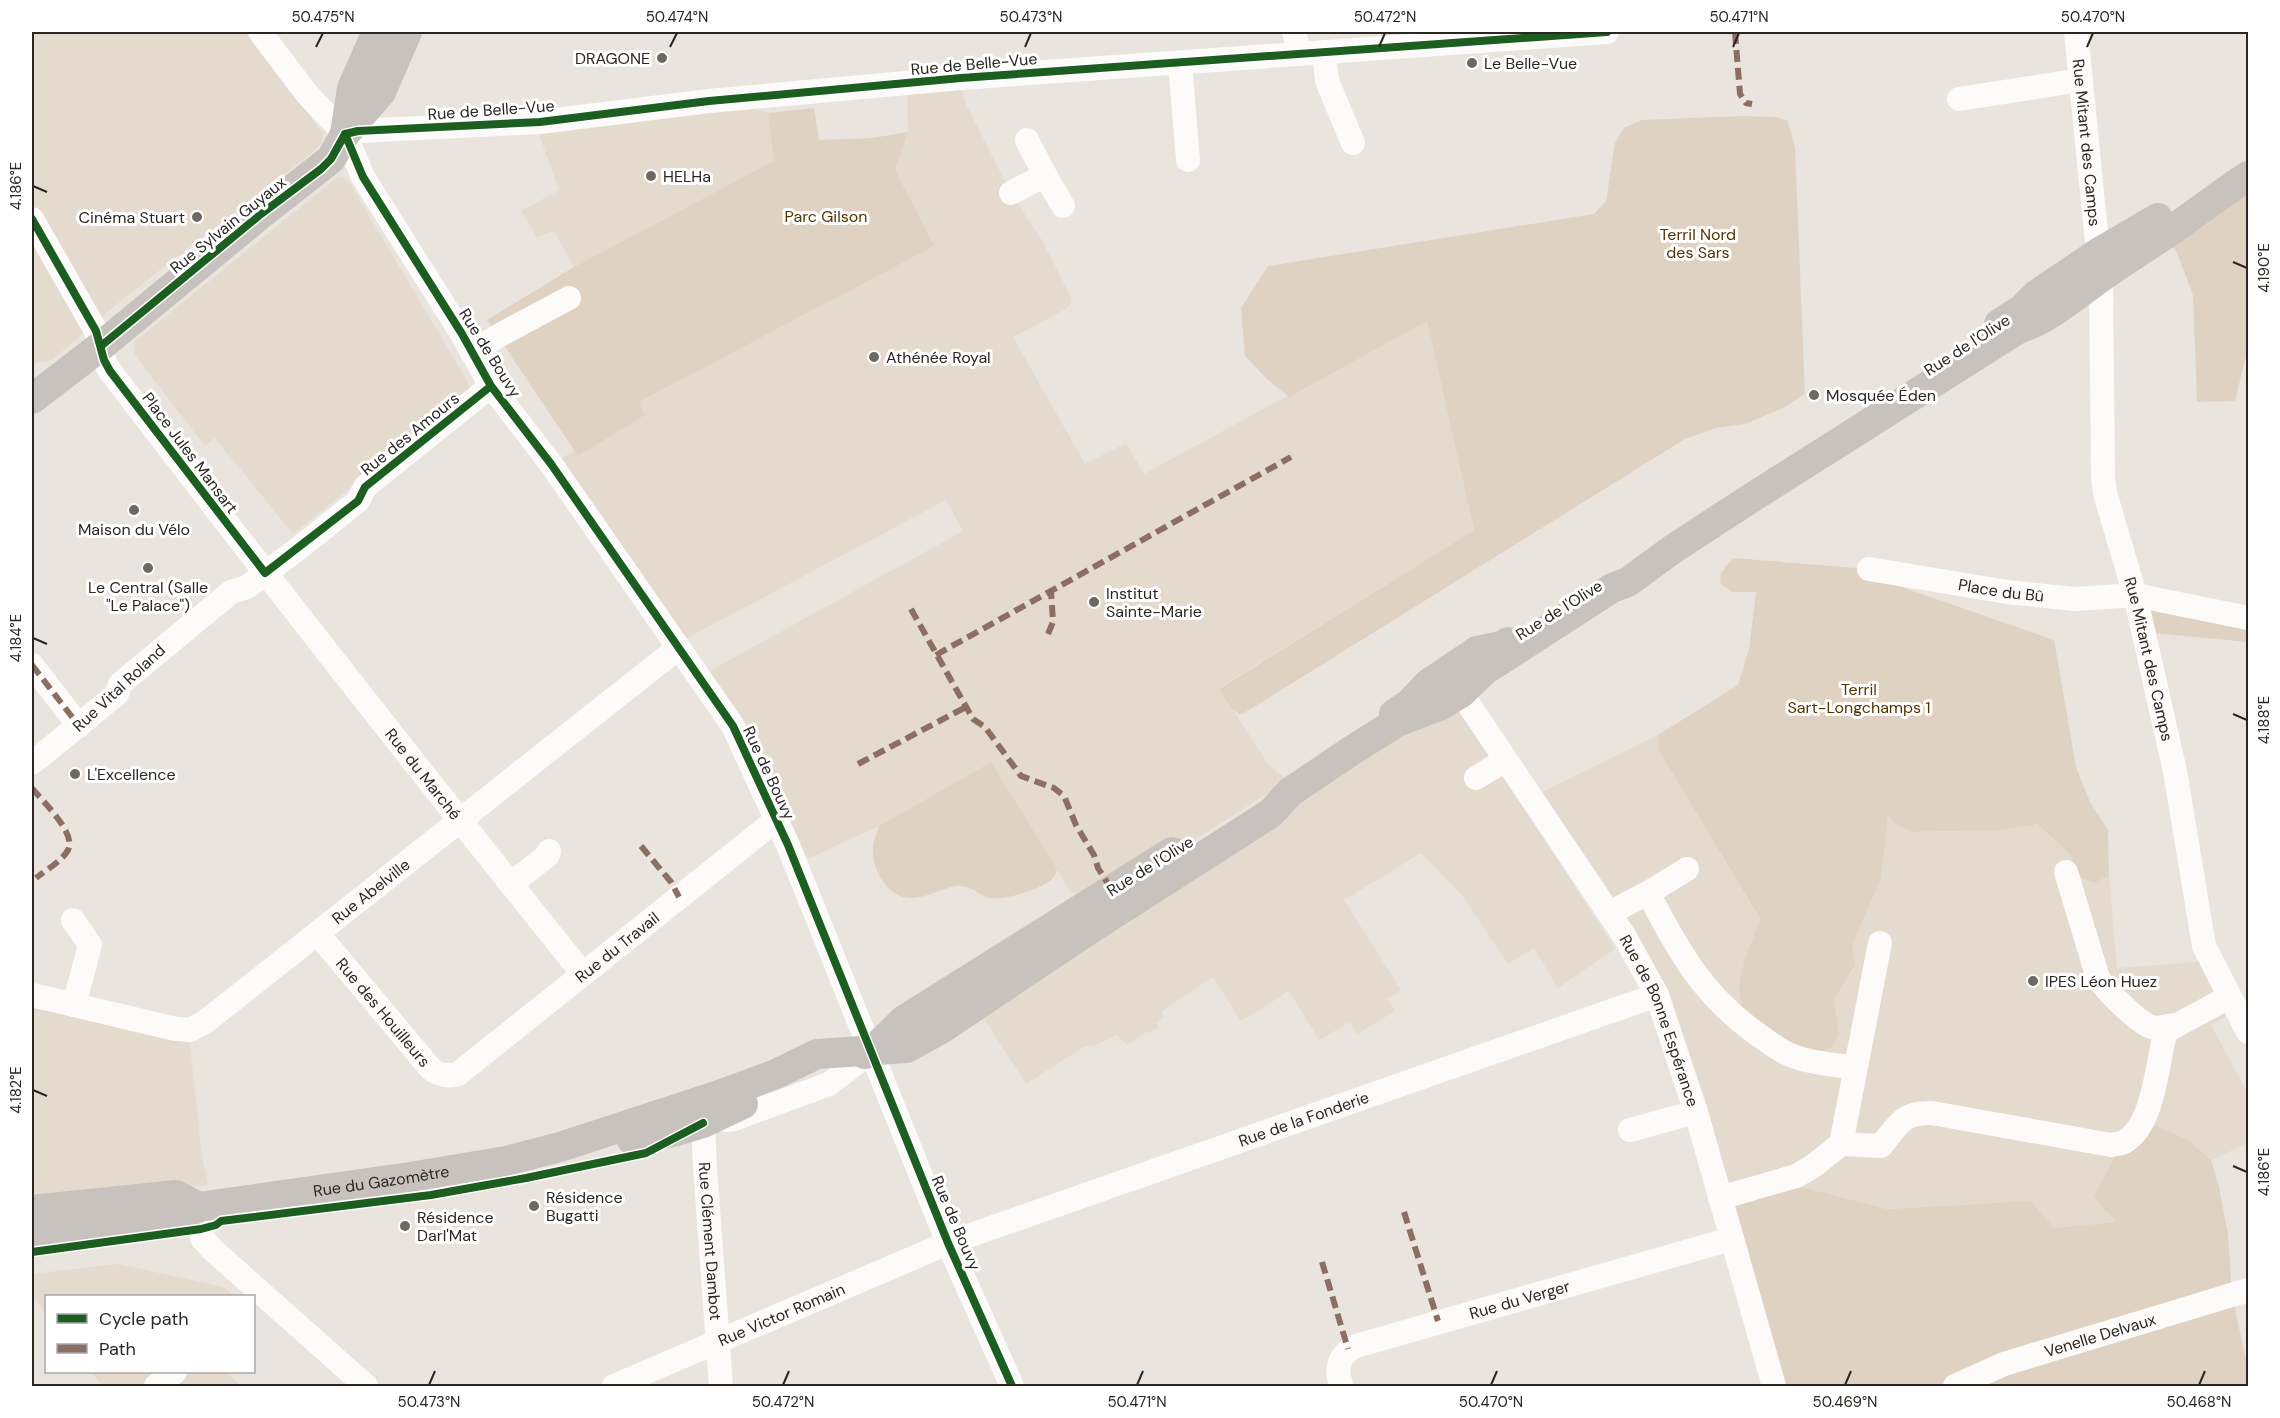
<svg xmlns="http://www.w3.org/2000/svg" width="2280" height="1418" font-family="'DM Sans',sans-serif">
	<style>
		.built { fill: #e5dace }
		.green { fill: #e0d2c3 }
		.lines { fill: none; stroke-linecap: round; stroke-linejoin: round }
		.minor { stroke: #fcfbfa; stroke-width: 24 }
		.major { stroke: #c7c2bd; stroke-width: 30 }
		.quiet { stroke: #8d6e63; stroke-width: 6; stroke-dasharray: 12 6; stroke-linecap: butt }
		.cycleway-casing { stroke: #fff; stroke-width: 11 }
		.cycleway { stroke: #1b5e20; stroke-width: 8 }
		.ticks { fill: none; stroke: #2a2622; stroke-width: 2 }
		.poi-dot { fill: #6d6864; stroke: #fff; stroke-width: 2 }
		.labels { text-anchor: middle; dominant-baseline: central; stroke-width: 6; stroke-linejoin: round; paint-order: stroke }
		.poi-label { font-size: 16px; fill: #2a2622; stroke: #fff; text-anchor: start }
		.street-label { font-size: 16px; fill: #2a2622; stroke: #fff }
		.park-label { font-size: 16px; fill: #533300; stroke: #fff }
		.neatline { fill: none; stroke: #2a2622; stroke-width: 2 }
		.ticks-label { font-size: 15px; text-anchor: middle; fill: #2a2622 }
	</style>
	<rect width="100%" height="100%" fill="#e9e4de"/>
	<!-- built -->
	<path class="built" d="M32,32H248L323,134L321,144L313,152L129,294L52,360L38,362L32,367Z
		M961,78L964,100L1011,193L1043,242L1072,299L1070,305L1064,310L1013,337L1085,464L1126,443L1144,474L1427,320L1474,530L1219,688L1270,767L1289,780L1097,902L1070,891L991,762L879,826L796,864L699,677L963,531L946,500L676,644L551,464L574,451L578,455L645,415L639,402L933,246L894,170L908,132L907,83Z
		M725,100L768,113L775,161L574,267L554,231L537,237L521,211L559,190L540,137V122Z
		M338,177L348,180L470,386V392L293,534L215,438L205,446L134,354V342Z
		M1445,708L1462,710L1615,949L1558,988L1534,948L1508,964L1461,894L1421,853L1344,900L1401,990L1387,999L1395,1011L1357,1034L1350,1022L1319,1040L1289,991L1241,1021L1213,977L1162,1011L1164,1017L1156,1023L1158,1028L1148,1033L1146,1032L1127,1045L1117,1035L1096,1045L1085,1046L1026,1084L976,1006Z
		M1658,735L1659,751L1760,920L1742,968L1839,1034L1834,1000L1855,966L1852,945L1881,879L1888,814L1911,832L2001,830L2037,824L2068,852L2082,878L2094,883L2109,876L2117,968L2211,961L2236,1011L2211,1025L2248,1094V1143L2211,1160L2188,1140L2094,1197L2117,1222L2053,1228L2031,1201L1887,1209L1798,1186L1720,1198L1657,995L1531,800L1548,789Z
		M32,1007L168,1040L189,1037L202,1156L208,1185L32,1202Z
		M118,1264L223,1287L235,1296H46V1314L32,1295V1274Z
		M91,1372H228L240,1386H103Z"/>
	<!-- green -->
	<path class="green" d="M814,108L819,140L872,138L908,132L895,170L934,246L639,402L645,415L578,456L487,320L574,267L774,161L768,113Z
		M1742,116L1776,117L1788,121L1795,148L1805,394L1783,408L1745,424L1716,428L1685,439L1241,715L1233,710L1219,689L1474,530L1427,321L1289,397L1268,380L1245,356L1241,308L1268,266L1594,214L1606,201L1615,143L1624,128L1642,120Z
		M2248,176V356H2246L2235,401L2197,402L2193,295L2177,253L2162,231Z
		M1733,558L1869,569L1870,576L2054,640L2076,767L2090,802L2108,830L2109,876L2094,883L2082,878L2068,852L2037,824L2001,830L1911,832L1894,823L1888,815L1881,879L1852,945L1855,965L1834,1000L1839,1034L1832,1047C1804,1058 1802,1054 1777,1038C1769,1033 1752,1026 1747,1017C1728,985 1750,950 1760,919L1659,751L1658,735L1738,685L1749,649L1756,592H1732L1720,583L1721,573Z
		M2135,595L2246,617L2248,605V642L2142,632Z
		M991,762L1057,869C1056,872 1055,876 1053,878C1044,889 1003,901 989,898C976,894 971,884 955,886C940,889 927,898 911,898C888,898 871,869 873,848C873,841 877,833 879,826Z
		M2155,1125L2188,1140L2211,1160L2219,1187L2228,1234L2232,1295L2248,1369V1386H1774L1720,1198L1798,1186L1887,1209L2031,1201L2054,1228L2116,1222L2094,1197L2114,1158Z"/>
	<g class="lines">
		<!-- minor -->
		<g class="minor">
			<path d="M260,32L307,94L345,134L363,177L462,334L491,386L551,464L733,726L788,845L948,1243L1012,1386"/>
			<path d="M1294,32L1300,54"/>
			<path id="s1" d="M2076,32L2098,253"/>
			<path d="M1324,52L1327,81L1353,143"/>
			<path d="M1180,63L1188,160"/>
			<path d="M1959,99L2081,80"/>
			<path d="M338,139L345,134L358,131L540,122L709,101L961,78L1607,32"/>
			<path d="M1045,175L1063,206"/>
			<path d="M1011,193L1045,175L1027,140"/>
			<path id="s2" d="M32,219L96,331L104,360L110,371C265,574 423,775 583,974"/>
			<path id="s3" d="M2101,277L2103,477L2105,493L2135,595L2175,771L2204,946L2248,1032"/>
			<path d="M472,353L498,336L569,298"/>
			<path id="s4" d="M1869,569L2007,592L2075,599L2135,595L2248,618"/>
			<path d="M32,665L79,726"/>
			<path id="s5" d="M1462,676L1461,693L1625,937L1657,995L1696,1112L1774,1386"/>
			<path d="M32,763L117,694L120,684L231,592L247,587L303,545L358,501L365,487L491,386"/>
			<path d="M1476,778L1505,760"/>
			<path d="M2066,872L2098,978C2106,990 2140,1026 2155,1028C2161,1028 2168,1026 2174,1025"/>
			<path d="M511,884L548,855L549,851"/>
			<path d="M1648,893L1687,869"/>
			<path d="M1609,913L1648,893C1677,948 1701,993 1753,1031C1763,1038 1773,1046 1784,1052C1805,1063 1832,1064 1855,1068"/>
			<path d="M73,920L90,945L74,1005"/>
			<path id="s6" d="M318,934L431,1069C439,1075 448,1077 458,1074L776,820"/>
			<path id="s7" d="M32,995L176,1029L190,1030L205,1022L678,648"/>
			<path id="s8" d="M710,1109L703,1123L705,1167L721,1386"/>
			<path d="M726,1120L734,1119L829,1084L871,1052"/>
			<path d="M1630,1130L1696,1112"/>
			<path d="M1841,1144L1880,943"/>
			<path d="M1720,1198L1796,1176L1812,1167L1841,1144L1881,1146C1899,1124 1902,1112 1932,1113L2111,1145C2115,1144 2120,1144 2124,1142C2153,1126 2157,1067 2164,1038L2168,1030L2229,997"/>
			<path d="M199,1207L202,1238L214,1251L366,1386"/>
			<path d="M156,1386L175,1372"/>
			<path id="s9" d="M614,1386L948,1243L1657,995"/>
			<path id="s10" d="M1342,1386C1334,1370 1339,1354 1356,1346L1731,1239"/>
			<path id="s11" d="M1955,1386L2004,1364L2248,1290"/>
		</g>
		<!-- major -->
		<g class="major">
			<path d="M345,134L352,88L377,32"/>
			<path d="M1999,324L2021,310L2036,295L2098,253L2158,218"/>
			<path d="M32,399L101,346L261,214L331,159L345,134L381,92L407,32"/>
			<path d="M1394,714L1409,704L1428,684L1477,651L1502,646L1508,642"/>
			<path d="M865,1054L871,1052L904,1020L1172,852"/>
			<path d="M632,1140L677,1131L703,1123L743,1104"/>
			<path d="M32,1210L176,1195L199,1207"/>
			<path id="s12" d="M32,1238L174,1222L199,1207L410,1177L506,1161L560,1147L716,1096L776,1074L817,1054L907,1048L941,1029L1087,931L1271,813L1290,792L1351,751L1397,722L1439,706L1461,693L1485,670L1612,588L1628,582L1673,549L1745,502L2018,329C2049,319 2075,296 2100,278C2123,262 2146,247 2169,232C2196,213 2221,194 2248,176"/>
		</g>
		<!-- quiet -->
		<path class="quiet" d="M1735,32L1740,94L1746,103L1752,104
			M911,609L973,719L985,727L1021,776L1054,788L1064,796L1076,825L1094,855L1098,868L1112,890
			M1048,634L1053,622L1051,591
			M936,655L1291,457
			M32,665L79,726
			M858,764L966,707
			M32,788C42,801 77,833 68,850C62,861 46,870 36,878
			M641,846L671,882L679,897
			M1404,1212L1438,1321
			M1322,1262L1348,1349"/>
		<!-- cycleway casing -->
		<g class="cycleway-casing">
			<path id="cycleway" d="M345,134L363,177L462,334L491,386L551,464L733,726L788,845L948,1243L1012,1386
				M345,134L358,131L540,122L709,101L961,78L1607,32
				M32,219L96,331L104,360L110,371L265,573L358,501L365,487L491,386
				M101,346L261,214L321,169L331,159L345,134
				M32,1252L201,1229L216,1225L221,1221L431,1195L526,1178L646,1153L703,1123"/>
		</g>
		<!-- cycleway -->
		<use href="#cycleway" class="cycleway"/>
	</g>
	<!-- ticks -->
	<path class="ticks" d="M316,47L323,33M670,47L677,33M1025,47L1031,33M1379,47L1385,33M1733,47L1739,33M2087,47L2093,33M33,186L47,192M2233,262L2247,268M33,638L47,644M2233,714L2247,720M33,1090L47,1096M2233,1166L2247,1172M429,1385L435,1371M783,1385L789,1371M1137,1385L1143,1371M1491,1385L1497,1371M1845,1385L1851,1371M2199,1385L2205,1371"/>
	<!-- markers -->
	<g class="poi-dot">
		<circle cx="662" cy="58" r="6"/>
		<circle cx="1472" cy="63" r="6"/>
		<circle cx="651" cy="176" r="6"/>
		<circle cx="197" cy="217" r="6"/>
		<circle cx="874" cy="357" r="6"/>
		<circle cx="1814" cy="395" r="6"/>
		<circle cx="134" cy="510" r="6"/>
		<circle cx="148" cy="568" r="6"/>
		<circle cx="1094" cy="602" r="6"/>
		<circle cx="75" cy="774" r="6"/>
		<circle cx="2033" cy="981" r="6"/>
		<circle cx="534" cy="1206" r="6"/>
		<circle cx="405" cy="1226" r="6"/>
	</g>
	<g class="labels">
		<!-- poi labels -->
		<g class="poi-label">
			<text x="650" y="58" text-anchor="end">DRAGONE</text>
			<text x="1484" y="63">Le Belle-Vue</text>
			<text x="663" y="176">HELHa</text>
			<text x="185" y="217" text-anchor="end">Cinéma Stuart</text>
			<text x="886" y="357">Athénée Royal</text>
			<text x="1826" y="395">Mosquée Éden</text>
			<text x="134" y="529" text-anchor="middle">Maison du Vélo</text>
			<text x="148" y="587" text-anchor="middle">Le Central (Salle<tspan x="148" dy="18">"Le Palace")</tspan></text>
			<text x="1106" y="593">Institut<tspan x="1106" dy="18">Sainte-Marie</tspan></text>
			<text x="87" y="774">L'Excellence</text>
			<text x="2045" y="981">IPES Léon Huez</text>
			<text x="546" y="1197">Résidence<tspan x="546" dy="18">Bugatti</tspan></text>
			<text x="417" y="1217">Résidence<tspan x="417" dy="18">Darl'Mat</tspan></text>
		</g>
		<!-- street labels -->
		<g class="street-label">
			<text transform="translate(974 64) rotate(-5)">Rue de Belle-Vue</text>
			<text transform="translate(491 110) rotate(-4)">Rue de Belle-Vue</text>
			<text stroke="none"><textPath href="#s1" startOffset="111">Rue Mitant des Camps</textPath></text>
			<text transform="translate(228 225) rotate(-39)">Rue Sylvain Guyaux</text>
			<text transform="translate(1967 345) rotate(-33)">Rue de l'Olive</text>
			<text transform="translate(490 353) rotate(58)">Rue de Bouvy</text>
			<text transform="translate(410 434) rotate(-39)">Rue des Amours</text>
			<text transform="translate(190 453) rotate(53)">Place Jules Mansart</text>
			<text stroke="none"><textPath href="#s4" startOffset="134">Place du Bû</textPath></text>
			<text transform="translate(1559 610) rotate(-32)">Rue de l'Olive</text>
			<text stroke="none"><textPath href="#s3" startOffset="388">Rue Mitant des Camps</textPath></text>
			<text transform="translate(119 688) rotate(-43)">Rue Vital Roland</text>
			<text transform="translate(769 773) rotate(65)">Rue de Bouvy</text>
			<text stroke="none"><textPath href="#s2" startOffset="682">Rue du Marché</textPath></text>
			<text transform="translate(1150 866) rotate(-32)">Rue de l'Olive</text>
			<text stroke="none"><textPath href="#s7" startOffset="390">Rue Abelville</textPath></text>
			<text stroke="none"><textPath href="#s6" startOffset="408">Rue du Travail</textPath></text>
			<text stroke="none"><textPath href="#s6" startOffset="102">Rue des Houilleurs</textPath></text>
			<text stroke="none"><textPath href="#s5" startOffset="402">Rue de Bonne Espérance</textPath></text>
			<text stroke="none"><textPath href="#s9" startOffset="740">Rue de la Fonderie</textPath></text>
			<text stroke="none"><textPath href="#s12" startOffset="356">Rue du Gazomètre</textPath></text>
			<text transform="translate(956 1223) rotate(67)">Rue de Bouvy</text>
			<text stroke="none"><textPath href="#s8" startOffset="134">Rue Clément Dambot</textPath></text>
			<text stroke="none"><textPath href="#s10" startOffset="218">Rue du Verger</textPath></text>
			<text stroke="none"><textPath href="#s9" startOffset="182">Rue Victor Romain</textPath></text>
			<text stroke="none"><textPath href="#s11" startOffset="154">Venelle Delvaux</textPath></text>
		</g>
		<!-- park labels -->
		<g class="park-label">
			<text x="826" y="216">Parc Gilson</text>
			<text x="1698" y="234">Terril Nord<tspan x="1698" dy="18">des Sars</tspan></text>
			<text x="1859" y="689">Terril<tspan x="1859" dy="18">Sart-Longchamps 1</tspan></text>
		</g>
	</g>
	<!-- border -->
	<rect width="2280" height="1418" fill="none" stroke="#ffffff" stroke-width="66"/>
	<!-- legend -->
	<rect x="45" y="1295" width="210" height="78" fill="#ffffff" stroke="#aaa8a7" stroke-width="1.5"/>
	<rect x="57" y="1314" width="30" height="9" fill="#1b5e20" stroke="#aaa8a7" stroke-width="1.5"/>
	<text x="99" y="1325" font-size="18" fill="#2a2622">Cycle path</text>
	<rect x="57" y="1344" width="30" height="9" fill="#8d6e63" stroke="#aaa8a7" stroke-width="1.5"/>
	<text x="99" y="1355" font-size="18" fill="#2a2622">Path</text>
	<rect x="33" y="33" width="2214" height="1352" class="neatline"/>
	<g class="ticks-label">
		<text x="323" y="22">50.475°N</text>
		<text x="677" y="22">50.474°N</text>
		<text x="1031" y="22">50.473°N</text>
		<text x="1385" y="22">50.472°N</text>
		<text x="1739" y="22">50.471°N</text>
		<text x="2093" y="22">50.470°N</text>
		<text transform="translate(16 186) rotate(-90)" y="5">4.186°E</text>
		<text transform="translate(2264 268) rotate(-90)" y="5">4.190°E</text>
		<text transform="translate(16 638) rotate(-90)" y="5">4.184°E</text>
		<text transform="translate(2264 720) rotate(-90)" y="5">4.188°E</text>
		<text transform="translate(16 1090) rotate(-90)" y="5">4.182°E</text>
		<text transform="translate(2264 1172) rotate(-90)" y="5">4.186°E</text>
		<text x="429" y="1407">50.473°N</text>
		<text x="783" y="1407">50.472°N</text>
		<text x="1137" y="1407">50.471°N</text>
		<text x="1491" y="1407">50.470°N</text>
		<text x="1845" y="1407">50.469°N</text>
		<text x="2199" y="1407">50.468°N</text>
	</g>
</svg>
